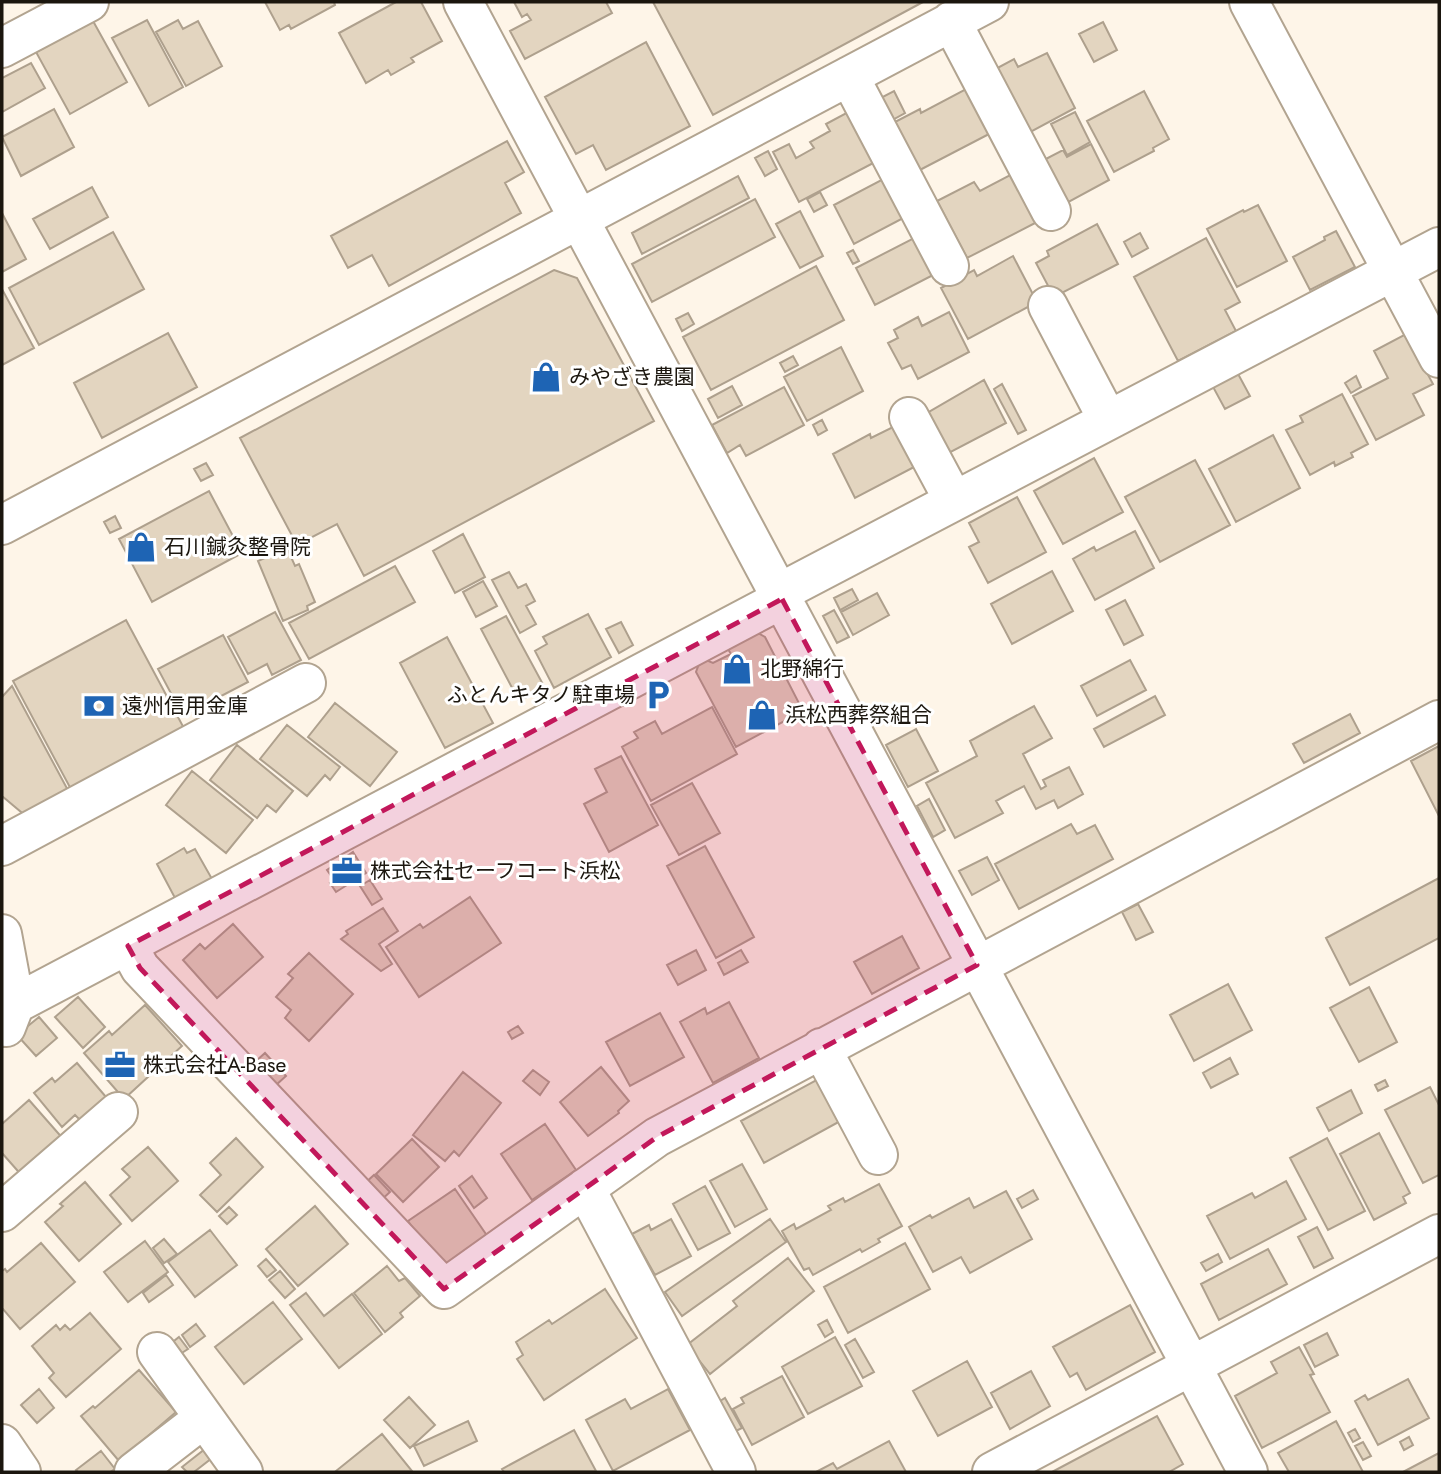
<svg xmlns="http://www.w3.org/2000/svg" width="1441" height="1474" font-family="Jost,'Noto Sans JP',sans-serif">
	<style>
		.building { fill: #e3d5c0; stroke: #aea08d; stroke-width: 2 }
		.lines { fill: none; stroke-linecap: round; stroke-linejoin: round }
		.minor-casing { stroke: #b2a490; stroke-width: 42 }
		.minor { stroke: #fff; stroke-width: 38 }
		.marked { fill: #c2185b; fill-opacity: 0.2; stroke: #c2185b; stroke-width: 5; stroke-dasharray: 14 9; stroke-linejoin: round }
		.labels { text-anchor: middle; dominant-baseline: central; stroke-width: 6; stroke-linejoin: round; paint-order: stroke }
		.poi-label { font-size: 21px; fill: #1b160e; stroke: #fff; text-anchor: start }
	</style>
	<rect width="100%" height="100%" fill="#fef5e8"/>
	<!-- building -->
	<path class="building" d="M265,2H334L335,5L291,29L289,25L280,30Z
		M396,2H421L442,41L411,58L414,62L391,75L388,70L366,83L339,33Z
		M514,2H606L612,13L525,59L510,31L531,20L527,14L522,17Z
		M653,2H923L713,115Z
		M147,20L183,87L149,106L112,38Z
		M178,20L183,29L198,21L222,66L186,86L156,32Z
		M93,21L127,82L70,114L36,52Z
		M1103,22L1117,50L1094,62L1079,34Z
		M646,42L690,126L606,170L593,145L576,154L545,97Z
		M1047,53L1075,108L1023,136L990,72L1014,59L1018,67Z
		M31,63L45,88L2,112V78Z
		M968,88L991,133L914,173L893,123L920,109L921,113Z
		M894,91L905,113L887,123L875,101Z
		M1144,91L1169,139L1153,148L1154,151L1114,172L1087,121Z
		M54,109L74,147L21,176L2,137Z
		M852,110L879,160L799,202L773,152L789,144L796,158L814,148L810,142L830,131L826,124Z
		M1075,112L1090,142L1067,155L1051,124Z
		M507,141L524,172L505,183L521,213L389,286L372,255L348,268L331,236Z
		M1091,144L1109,180L1063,205L1040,162L1063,150L1067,157Z
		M768,151L777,169L765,176L755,158Z
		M1014,173L1039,221L967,258L937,201L974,182L980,191Z
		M738,176L749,198L642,254L632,233Z
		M889,176L909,215L854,244L834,205Z
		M92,187L108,217L50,249L33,219Z
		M820,192L827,205L814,212L807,199Z
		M755,199L775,237L652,302L632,264Z
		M1258,205L1287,261L1237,287L1207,229L1243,210L1244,212Z
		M800,211L823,256L800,268L776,224Z
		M2,213L26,259L2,272Z
		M1097,224L1118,264L1054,297L1036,263L1049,256L1047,251Z
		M1336,231L1355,267L1310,290L1293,257L1325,240L1324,237Z
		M113,232L144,289L39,345L9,288Z
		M1140,233L1148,248L1132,257L1124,242Z
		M918,236L937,273L875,305L856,268Z
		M1206,238L1240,302L1225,310L1236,331L1178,361L1134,277Z
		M853,250L859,261L853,264L847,253Z
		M1013,256L1037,302L968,339L941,288L974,270L977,276Z
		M816,266L844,320L711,390L683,337Z
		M554,270L577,278L654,421L364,576L337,524L297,545L240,438Z
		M3,291L34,348L2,365V292Z
		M949,312L969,352L918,379L911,365L902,369L888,343L898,338L894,330L918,317L922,326Z
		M688,313L694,324L682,331L676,319Z
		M168,333L197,387L102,438L74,383Z
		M1406,334L1433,384L1413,394L1424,415L1376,440L1353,396L1388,378L1374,351Z
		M841,347L863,391L807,421L784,377Z
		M793,356L798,365L785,372L780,363Z
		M1237,372L1250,396L1225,409L1212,385Z
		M1356,376L1361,387L1351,393L1345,383Z
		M984,380L1006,423L943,456L922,416Z
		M1002,384L1026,430L1018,434L994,389Z
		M732,386L742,405L718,418L708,399Z
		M784,387L804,425L746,456L740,445L727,453L712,425Z
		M1342,394L1368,444L1351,453L1353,457L1335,466L1334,462L1310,475L1286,430L1303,422L1300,416Z
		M822,420L827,430L818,435L813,425Z
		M895,426L916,466L855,498L833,454L870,434L871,438Z
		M1273,435L1300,488L1236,522L1209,469Z
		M1094,458L1123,512L1063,544L1034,491Z
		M1195,460L1230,525L1160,562L1125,497Z
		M206,463L213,475L201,481L194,469Z
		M209,491L242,553L152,602L119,539Z
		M1017,497L1046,552L988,583L969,547L979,542L969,523Z
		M115,516L121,528L110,533L104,522Z
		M1135,531L1154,568L1095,600L1073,559L1094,547L1096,551Z
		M463,534L485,577L455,593L433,551Z
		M287,548L295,566L299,564L315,602L307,606L308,610L283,621L258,561Z
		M395,566L415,602L309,659L289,623Z
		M1052,571L1073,611L1012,644L991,604Z
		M509,572L518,588L526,584L535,601L526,606L536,624L520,633L492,580Z
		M483,581L497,606L476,617L463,592Z
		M852,589L858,600L840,610L834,598Z
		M877,593L889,615L853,635L841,612Z
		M1125,600L1143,635L1124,645L1106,610Z
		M834,610L849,637L837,643L823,616Z
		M275,612L301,660L272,675L267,664L248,674L228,637Z
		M588,614L611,657L554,688L535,651L547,644L543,637Z
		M506,616L545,688L519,701L481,629Z
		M126,620L186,732L73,793L13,681Z
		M621,622L633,645L619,653L606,629Z
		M756,632L765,637L803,711L736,747L696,672L699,664L706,660L713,663L731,654L728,649Z
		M223,635L248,682L183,716L158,669Z
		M447,637L493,723L445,748L400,663Z
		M1130,660L1146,690L1097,716L1081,686Z
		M12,686L70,794L27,817L2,796V697Z
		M1155,696L1165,715L1104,747L1094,729Z
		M335,703L397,752L370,786L308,737Z
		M1034,706L1052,738L1023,754L1041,789L1046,786L1043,780L1069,767L1083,794L1058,808L1054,800L1036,809L1024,786L996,801L1003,813L955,838L926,783L977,756L970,741Z
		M712,707L737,754L651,801L622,747L638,738L634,732L655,721L662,734Z
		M1350,714L1360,733L1304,763L1293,744Z
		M287,725L340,767L330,780L325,775L307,796L260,759Z
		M916,729L938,771L908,787L886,745Z
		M237,745L293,791L276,812L267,805L257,818L210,780Z
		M1439,746V816L1411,761Z
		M621,756L658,825L609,852L584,804L607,792L595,769Z
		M192,771L253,820L226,853L166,805Z
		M692,783L720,833L679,855L651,805Z
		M929,799L945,830L933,837L917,806Z
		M1071,824L1077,834L1095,825L1113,859L1019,909L995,864Z
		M705,846L754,937L716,958L667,866Z
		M184,848L187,853L195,849L212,879L175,898L157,864Z
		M353,852L366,873L336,892L330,883L334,880L327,870Z
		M987,857L999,880L972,895L959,871Z
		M1439,878V938L1350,985L1326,938Z
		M370,880L382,899L372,905L360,886Z
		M470,897L501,943L419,997L386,947L420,924L423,928Z
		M1138,904L1153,932L1136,940L1122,912Z
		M383,908L398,931L379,944L392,964L381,971L341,939L348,934L346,931Z
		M233,924L263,957L217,998L183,960L200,944L205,949Z
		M902,936L919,968L872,994L854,962Z
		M696,950L706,970L678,985L667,965Z
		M741,950L748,962L724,975L718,963Z
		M309,953L353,994L309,1041L285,1018L291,1010L276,997L293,978L288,974Z
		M1228,984L1252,1030L1194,1061L1170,1015Z
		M1369,987L1397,1042L1359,1062L1330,1008Z
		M78,997L105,1027L83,1048L55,1017Z
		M729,1002L759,1058L713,1083L680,1022L705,1008L707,1014Z
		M145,1005L182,1046L171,1056L175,1060L164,1070L160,1066L124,1099L84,1053L109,1031L112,1035Z
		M660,1013L684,1057L630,1086L606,1042Z
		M39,1017L57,1038L36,1056L17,1035Z
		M518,1026L523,1033L512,1039L508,1032Z
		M265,1053L286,1076L276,1085L255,1062Z
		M1230,1058L1238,1074L1211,1088L1203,1073Z
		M77,1063L106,1097L80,1120L75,1115L62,1127L34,1093L52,1078L55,1082Z
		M601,1067L629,1101L618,1111L619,1113L588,1136L560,1102Z
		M533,1070L549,1082L540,1095L523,1081Z
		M463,1072L501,1103L459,1156L454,1151L445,1161L413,1135Z
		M822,1077L844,1119L764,1163L741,1121Z
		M1385,1080L1388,1086L1378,1091L1375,1085Z
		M1430,1087L1439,1105V1175L1423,1183L1385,1110Z
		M1351,1090L1362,1113L1329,1131L1317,1108Z
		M29,1100L65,1141L24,1178L2,1153V1124Z
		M545,1124L576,1170L532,1200L501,1154Z
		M1379,1133L1410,1193L1403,1197L1406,1203L1374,1220L1340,1154Z
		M236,1138L263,1167L217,1212L200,1195L221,1175L210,1163Z
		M1327,1138L1365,1211L1328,1230L1290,1158Z
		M412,1139L439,1167L403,1202L376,1174Z
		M148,1147L178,1181L132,1221L110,1195L130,1177L122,1169Z
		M742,1164L767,1209L735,1227L710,1181Z
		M374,1175L390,1192L380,1201L364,1184Z
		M472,1176L487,1198L474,1208L459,1186Z
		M1286,1181L1306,1219L1230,1259L1207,1216L1252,1193L1255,1198Z
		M85,1182L121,1224L79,1261L45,1222L63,1206L60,1204Z
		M879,1184L902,1226L878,1239L880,1242L862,1252L860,1249L813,1275L809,1268L804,1270L782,1231L794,1224L796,1229L831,1210L828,1206L843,1198L845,1202Z
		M705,1186L730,1233L698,1250L673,1204Z
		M455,1189L490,1240L443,1272L408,1221Z
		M1033,1190L1038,1199L1022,1208L1017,1199Z
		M1006,1191L1032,1239L970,1273L961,1257L933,1272L909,1227L930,1215L932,1218L969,1198L974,1208Z
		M315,1206L348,1244L298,1286L266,1249Z
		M229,1207L237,1215L227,1224L219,1216Z
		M671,1219L691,1256L655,1275L632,1234L649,1225L651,1230Z
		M770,1219L786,1242L682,1316L665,1292Z
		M1317,1227L1333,1258L1314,1268L1298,1237Z
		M210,1230L237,1265L195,1297L168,1262Z
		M164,1239L177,1254L164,1263L153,1248Z
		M145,1241L168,1272L128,1302L104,1272Z
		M41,1243L75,1282L20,1329L2,1308V1271L5,1269L7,1272Z
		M905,1243L930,1289L848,1333L824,1287Z
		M1268,1249L1287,1284L1219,1320L1201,1284Z
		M1218,1254L1222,1262L1206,1271L1201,1263Z
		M788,1258L814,1291L710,1374L687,1345L737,1306L733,1301Z
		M266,1259L276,1270L267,1277L258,1266Z
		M387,1266L399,1281L405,1278L420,1296L400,1313L403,1317L385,1332L354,1293Z
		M280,1271L295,1289L285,1298L269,1280Z
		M166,1275L173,1285L149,1302L143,1293Z
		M605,1289L637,1338L544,1400L517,1359L523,1355L516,1342L549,1320L552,1324Z
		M306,1293L324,1316L352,1294L382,1334L339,1368L290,1305Z
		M273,1302L302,1339L244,1384L215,1347Z
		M1130,1305L1155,1352L1086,1390L1077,1373L1070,1377L1053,1347Z
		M90,1313L121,1349L66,1397L49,1378L54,1373L32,1346L56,1325L60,1330L65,1325L70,1330Z
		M827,1320L833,1332L825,1337L818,1325Z
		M196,1324L205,1336L190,1347L182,1335Z
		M1327,1333L1338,1355L1315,1367L1304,1345Z
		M179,1337L188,1349L177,1356L169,1345Z
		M835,1337L862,1386L808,1414L782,1367Z
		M855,1339L874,1372L863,1378L845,1345Z
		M1299,1347L1314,1374L1310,1375L1330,1412L1262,1448L1235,1396L1277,1373L1271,1362Z
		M967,1361L992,1407L938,1436L913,1391Z
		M139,1370L176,1412L119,1461L81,1416L93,1406L95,1408Z
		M1031,1371L1050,1406L1010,1429L991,1393Z
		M782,1376L804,1417L752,1445L733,1409L744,1403L741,1398Z
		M1408,1379L1429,1418L1378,1445L1355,1401L1365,1395L1368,1400Z
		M39,1389L54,1408L37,1423L21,1405Z
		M668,1389L690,1430L613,1471L586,1420L625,1399L631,1409Z
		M409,1397L435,1425L410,1448L384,1420Z
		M725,1398L742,1428L736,1431L720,1401Z
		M1157,1416L1183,1464L1169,1472H1052Z
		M468,1421L477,1441L424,1466L414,1446Z
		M1336,1421L1363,1472H1289L1278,1453Z
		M1355,1429L1360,1438L1353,1442L1348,1433Z
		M574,1430L596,1471L504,1472L502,1469Z
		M382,1434L412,1471L337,1472L336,1471Z
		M1409,1437L1413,1445L1404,1450L1400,1442Z
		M889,1441L906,1472H816L833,1463L837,1469Z
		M1363,1442L1371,1456L1363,1460L1355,1446Z
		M205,1449L212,1458L194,1472H187L182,1467Z
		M101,1451L115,1469L110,1472H78L76,1470Z
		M1439,1453V1472H1403Z"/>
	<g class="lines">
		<!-- minor casing -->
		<g class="minor-casing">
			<path id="minor" d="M463,2L1248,1472
				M1249,2L1439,358
				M951,21L1051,211
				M2,48L89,2
				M849,76L949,266
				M1048,306L1108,420
				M909,417L954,501
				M2,525L989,2
				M779,593L1439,247
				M2,846L306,683
				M2,934L15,1004L6,1027
				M128,946L140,968L444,1289L657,1137L1439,720
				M2,1011L782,599
				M821,1048L878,1155
				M585,1188L736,1472
				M2,1212L118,1112
				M157,1352L243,1472
				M2,1444L21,1472
				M134,1472L204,1418
				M992,1472L1439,1234"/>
		</g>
		<!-- minor -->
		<use href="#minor" class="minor"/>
	</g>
	<!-- marked area -->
	<path class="marked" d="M782,599L977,965L657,1137L444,1289L140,968L128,946Z"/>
	<!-- icons -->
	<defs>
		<g id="shop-bare" transform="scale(2.415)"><path d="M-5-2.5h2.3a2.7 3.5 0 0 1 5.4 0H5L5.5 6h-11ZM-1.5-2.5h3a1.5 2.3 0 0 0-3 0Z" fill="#1e64b4" stroke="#fff" stroke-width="2.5" paint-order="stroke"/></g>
		<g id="parking-bare" transform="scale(2.415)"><path d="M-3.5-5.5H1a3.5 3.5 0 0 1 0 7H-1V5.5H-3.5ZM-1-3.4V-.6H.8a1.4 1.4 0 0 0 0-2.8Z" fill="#1e64b4" stroke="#fff" stroke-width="2.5" paint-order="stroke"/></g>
		<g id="bank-bare" transform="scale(2.415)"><path d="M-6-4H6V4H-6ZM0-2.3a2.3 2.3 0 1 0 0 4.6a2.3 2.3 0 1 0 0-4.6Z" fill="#1e64b4" stroke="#fff" stroke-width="2.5" paint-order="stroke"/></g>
		<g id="office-bare" transform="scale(2.415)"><path d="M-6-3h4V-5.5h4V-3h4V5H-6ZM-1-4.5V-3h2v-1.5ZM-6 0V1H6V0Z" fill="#1e64b4" stroke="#fff" stroke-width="2.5" paint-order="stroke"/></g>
	</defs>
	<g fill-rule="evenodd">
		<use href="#shop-bare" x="546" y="377"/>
		<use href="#shop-bare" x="141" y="547"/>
		<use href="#shop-bare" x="737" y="669"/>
		<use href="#parking-bare" x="658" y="695"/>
		<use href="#bank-bare" x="99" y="706"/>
		<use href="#shop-bare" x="762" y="715"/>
		<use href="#office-bare" x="347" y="871"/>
		<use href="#office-bare" x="120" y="1065"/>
	</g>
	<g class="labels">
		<!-- poi labels -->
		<g class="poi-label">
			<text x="569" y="377">みやざき農園</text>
			<text x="164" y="547">石川鍼灸整骨院</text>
			<text x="760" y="669">北野綿行</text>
			<text x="635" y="695" text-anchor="end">ふとんキタノ駐車場</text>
			<text x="122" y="706">遠州信用金庫</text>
			<text x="785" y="715">浜松西葬祭組合</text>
			<text x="370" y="871">株式会社セーフコート浜松</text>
			<text x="143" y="1065">株式会社A-Base</text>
		</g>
	</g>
	<!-- border -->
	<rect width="1441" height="1474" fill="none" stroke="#1b160e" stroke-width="7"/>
</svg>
